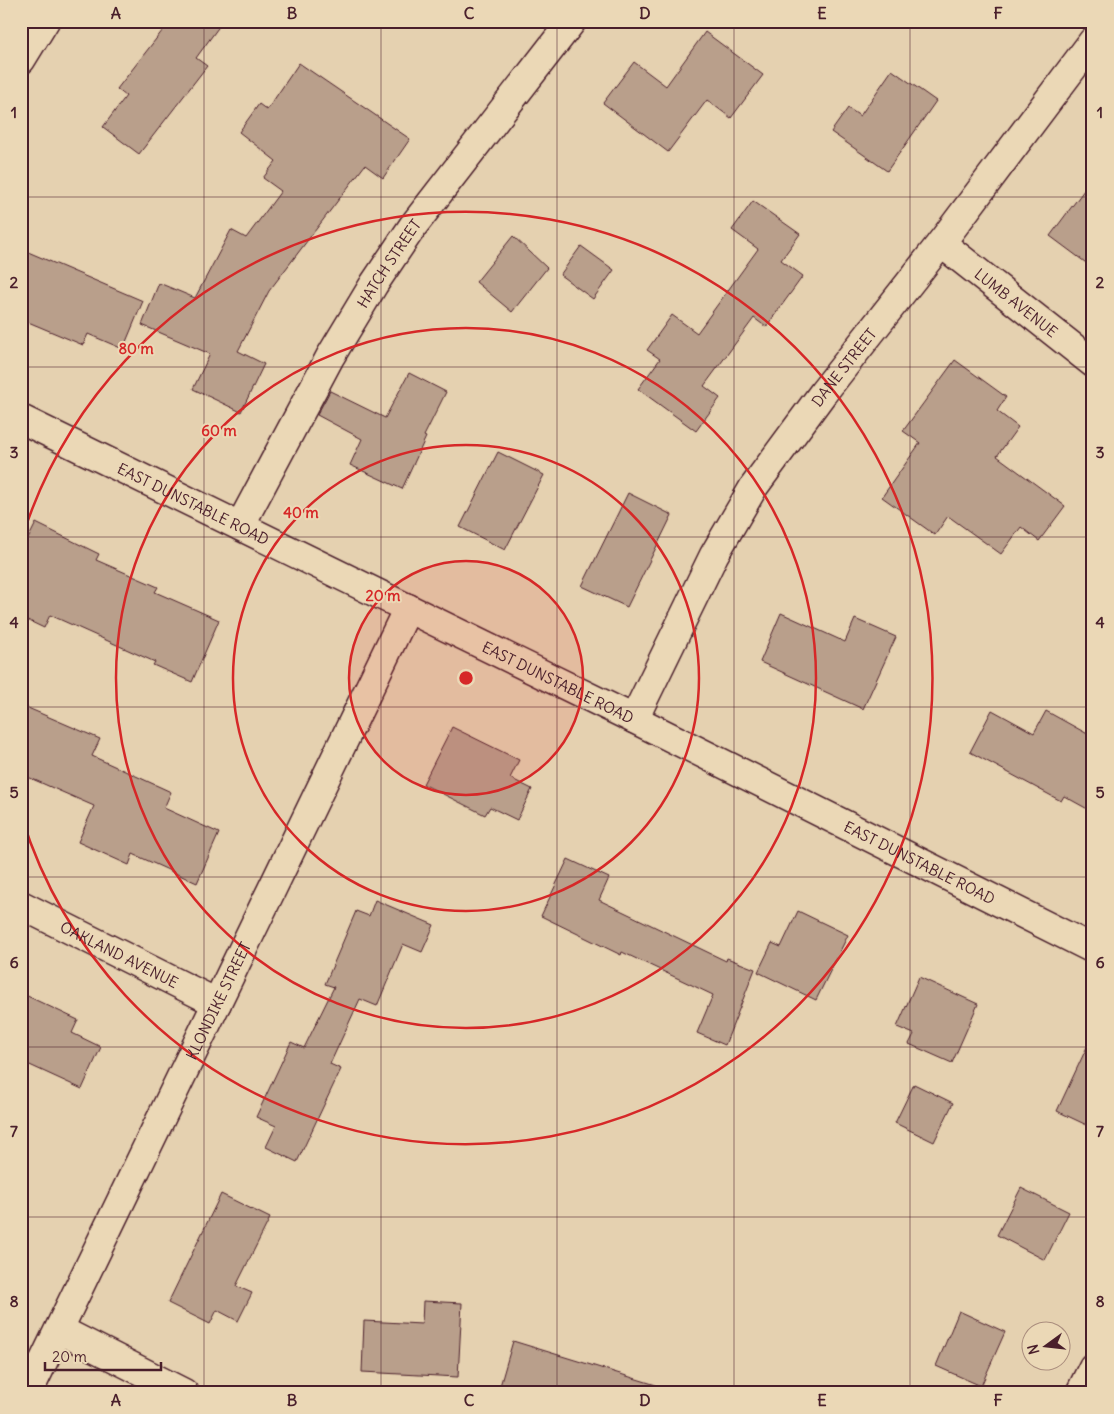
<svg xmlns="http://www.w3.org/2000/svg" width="1114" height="1414" font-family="Delius,sans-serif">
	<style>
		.building { fill: #b99f8b; stroke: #4a1f2b }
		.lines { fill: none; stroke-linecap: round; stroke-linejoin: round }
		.minor-casing { stroke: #4a1f2b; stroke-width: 31 }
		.tertiary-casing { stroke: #4a1f2b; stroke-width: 31 }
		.minor { stroke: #ebd8b6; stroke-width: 28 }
		.tertiary { stroke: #ebd8b6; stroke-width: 28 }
		.grid { fill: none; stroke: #4a1f2b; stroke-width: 1; stroke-opacity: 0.55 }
		.ring { fill: none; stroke: #d62828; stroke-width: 2.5 }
		.labels { text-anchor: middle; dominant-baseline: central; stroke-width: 4; stroke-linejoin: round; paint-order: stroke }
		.street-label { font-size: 15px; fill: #4a1f2b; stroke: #ebd8b6 }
		.centre { fill: #d62828; stroke: #ebd8b6; stroke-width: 2.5 }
		.ring-label { font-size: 15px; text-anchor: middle; font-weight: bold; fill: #d62828; stroke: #ebd8b6; stroke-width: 4; stroke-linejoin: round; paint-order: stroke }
		.neatline { fill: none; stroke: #4a1f2b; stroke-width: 2 }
		.grid-label { font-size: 16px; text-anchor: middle; font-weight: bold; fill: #4a1f2b }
	</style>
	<rect width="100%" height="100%" fill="#e5d1b0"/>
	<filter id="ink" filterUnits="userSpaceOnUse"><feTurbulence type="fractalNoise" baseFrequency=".02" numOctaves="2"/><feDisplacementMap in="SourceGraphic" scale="10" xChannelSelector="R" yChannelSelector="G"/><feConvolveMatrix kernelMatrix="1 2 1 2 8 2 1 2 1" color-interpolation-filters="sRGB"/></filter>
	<g filter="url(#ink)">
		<!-- building -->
		<path class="building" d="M170,21H223L196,58L207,66L139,154L103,127L126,96L117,89Z
			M705,32L763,75L731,118L707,100L668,152L603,103L634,62L666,86Z
			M299,63L410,139L383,178L365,165L269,291L238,351L264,364L241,412L193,389L210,354L142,325L159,283L195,298L231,230L246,238L281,191L263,178L276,161L239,132L259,104L267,110Z
			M892,70L936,101L887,171L831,132L848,108L860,116Z
			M1093,178V268L1050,236Z
			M753,201L800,234L781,260L803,276L766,327L754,318L704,386L720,398L696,431L638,389L660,359L647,350L672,315L697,333L758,249L732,230Z
			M513,236L547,268L512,312L476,282Z
			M581,246L614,270L593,299L560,275Z
			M21,249L143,301L123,349L88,334L83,345L21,319Z
			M955,360L1006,397L997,411L1018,427L997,456L1065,506L1039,541L1021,527L1001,554L948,516L935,535L882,497L920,443L903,431Z
			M409,373L446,392L424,436L426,437L402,489L350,465L362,439L317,415L330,391L385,418Z
			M498,452L544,475L505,550L460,527Z
			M628,493L672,515L627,607L582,586Z
			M36,523L99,554L96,560L158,587L155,592L219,620L192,682L153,665L155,662L50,615L44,628L21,617V553Z
			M781,613L845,642L855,619L896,637L863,709L760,662Z
			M21,705L100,739L92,756L171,792L164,808L219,833L197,883L133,854L129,865L78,842L94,806L21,774Z
			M992,710L1034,733L1046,711L1093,737V812L1064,796L1061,801L970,752Z
			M452,727L519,760L510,778L532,789L517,820L490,807L485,815L423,784Z
			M568,859L609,878L599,900L726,961L727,958L755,969L725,1045L697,1033L713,995L622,952L621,955L541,916Z
			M375,900L434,925L422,952L403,944L377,1006L360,999L330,1064L341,1069L297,1162L266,1147L276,1126L256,1117L291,1042L304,1048L334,987L325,984L356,911L369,916Z
			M798,911L848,935L816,1000L758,972L772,943L781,947Z
			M919,977L978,1004L952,1063L909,1044L914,1034L897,1027Z
			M21,993L78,1020L72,1033L101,1047L82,1089L21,1061Z
			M1093,1034V1128L1057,1111Z
			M914,1084L953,1103L934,1142L895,1123Z
			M1021,1188L1069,1212L1045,1260L997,1235Z
			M221,1194L270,1218L236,1286L252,1293L238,1321L217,1310L210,1324L168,1303Z
			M423,1301L462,1303L458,1377L362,1372L364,1321L422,1324Z
			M959,1311L1005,1332L981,1386L936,1366Z
			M513,1341L656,1385L654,1393H498Z"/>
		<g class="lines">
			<!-- minor casing -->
			<g class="minor-casing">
				<g id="minor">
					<path d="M21,60L45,21"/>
					<path id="s1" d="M941,243L1093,363"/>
					<path id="s2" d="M240,526L330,357L374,284L413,226L572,21"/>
					<path id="s3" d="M634,719L714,555L753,488L823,393L941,243L1093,41"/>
					<path id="s4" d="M21,905L217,1003"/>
					<path d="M60,1330L184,1393"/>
					<path id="s5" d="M28,1393L408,608"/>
					<path d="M1080,1393L1093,1367"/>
				</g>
			</g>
			<!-- tertiary casing -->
			<g class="tertiary-casing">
				<g id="tertiary">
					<path id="s6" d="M21,419L634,719L1093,949"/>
				</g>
			</g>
			<!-- minor -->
			<use href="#minor" class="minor"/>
			<!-- tertiary -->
			<use href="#tertiary" class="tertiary"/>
		</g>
	</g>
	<!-- grid -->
	<path class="grid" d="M204,21V1393M381,21V1393M557,21V1393M734,21V1393M910,21V1393M21,197H1093M21,367H1093M21,537H1093M21,707H1093M21,877H1093M21,1047H1093M21,1217H1093"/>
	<!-- distance rings -->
	<circle cx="466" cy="678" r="117" fill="#d62828" fill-opacity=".12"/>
	<g class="ring">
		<circle cx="466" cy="678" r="117"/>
		<circle cx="466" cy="678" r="233"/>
		<circle cx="466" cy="678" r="350"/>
		<path d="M22 538A466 466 0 1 1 22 818"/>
	</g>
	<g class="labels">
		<!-- street labels -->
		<g class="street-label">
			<text stroke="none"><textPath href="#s2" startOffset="302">HATCH STREET</textPath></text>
			<text stroke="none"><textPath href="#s1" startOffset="96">LUMB AVENUE</textPath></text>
			<text stroke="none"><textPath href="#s3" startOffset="411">DANE STREET</textPath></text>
			<text stroke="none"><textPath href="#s6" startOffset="192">EAST DUNSTABLE ROAD</textPath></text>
			<text stroke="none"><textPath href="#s6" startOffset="598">EAST DUNSTABLE ROAD</textPath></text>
			<text stroke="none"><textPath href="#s6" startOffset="1002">EAST DUNSTABLE ROAD</textPath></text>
			<text stroke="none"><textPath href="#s4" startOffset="110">OAKLAND AVENUE</textPath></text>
			<text stroke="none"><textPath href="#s5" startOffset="436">KLONDIKE STREET</textPath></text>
		</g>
	</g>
	<circle cx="466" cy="678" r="8" class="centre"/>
	<g class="ring-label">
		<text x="136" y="354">80 m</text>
		<text x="219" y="436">60 m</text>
		<text x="301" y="518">40 m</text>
		<text x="383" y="601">20 m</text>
	</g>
	<!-- margin -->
	<rect width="1114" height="1414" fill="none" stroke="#ebd8b6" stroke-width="55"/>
	<!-- north arrow -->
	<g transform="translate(1046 1346) rotate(255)"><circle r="24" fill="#ebd8b6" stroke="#ab8e7e"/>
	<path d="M0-4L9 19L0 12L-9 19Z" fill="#4a1f2b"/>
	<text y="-8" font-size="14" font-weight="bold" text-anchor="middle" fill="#4a1f2b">N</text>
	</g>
	<!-- scale -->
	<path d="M45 1362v8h116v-8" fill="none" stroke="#4a1f2b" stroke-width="2.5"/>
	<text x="52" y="1362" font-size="15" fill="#4a1f2b" stroke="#ebd8b6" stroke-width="4" paint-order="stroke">20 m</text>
	<rect x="28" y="28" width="1058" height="1358" class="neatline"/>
	<g class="grid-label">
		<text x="116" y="19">A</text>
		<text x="292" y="19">B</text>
		<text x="469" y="19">C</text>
		<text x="645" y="19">D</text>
		<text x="822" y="19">E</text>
		<text x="998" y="19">F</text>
		<text x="14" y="118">1</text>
		<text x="1100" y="118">1</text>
		<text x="14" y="288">2</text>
		<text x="1100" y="288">2</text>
		<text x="14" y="458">3</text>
		<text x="1100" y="458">3</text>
		<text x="14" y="628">4</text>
		<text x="1100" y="628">4</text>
		<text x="14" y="798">5</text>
		<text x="1100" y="798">5</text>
		<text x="14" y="968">6</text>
		<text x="1100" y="968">6</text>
		<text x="14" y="1137">7</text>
		<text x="1100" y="1137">7</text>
		<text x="14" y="1307">8</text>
		<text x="1100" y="1307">8</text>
		<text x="116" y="1406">A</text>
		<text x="292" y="1406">B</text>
		<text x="469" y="1406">C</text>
		<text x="645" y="1406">D</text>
		<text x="822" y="1406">E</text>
		<text x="998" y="1406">F</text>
	</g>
</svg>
